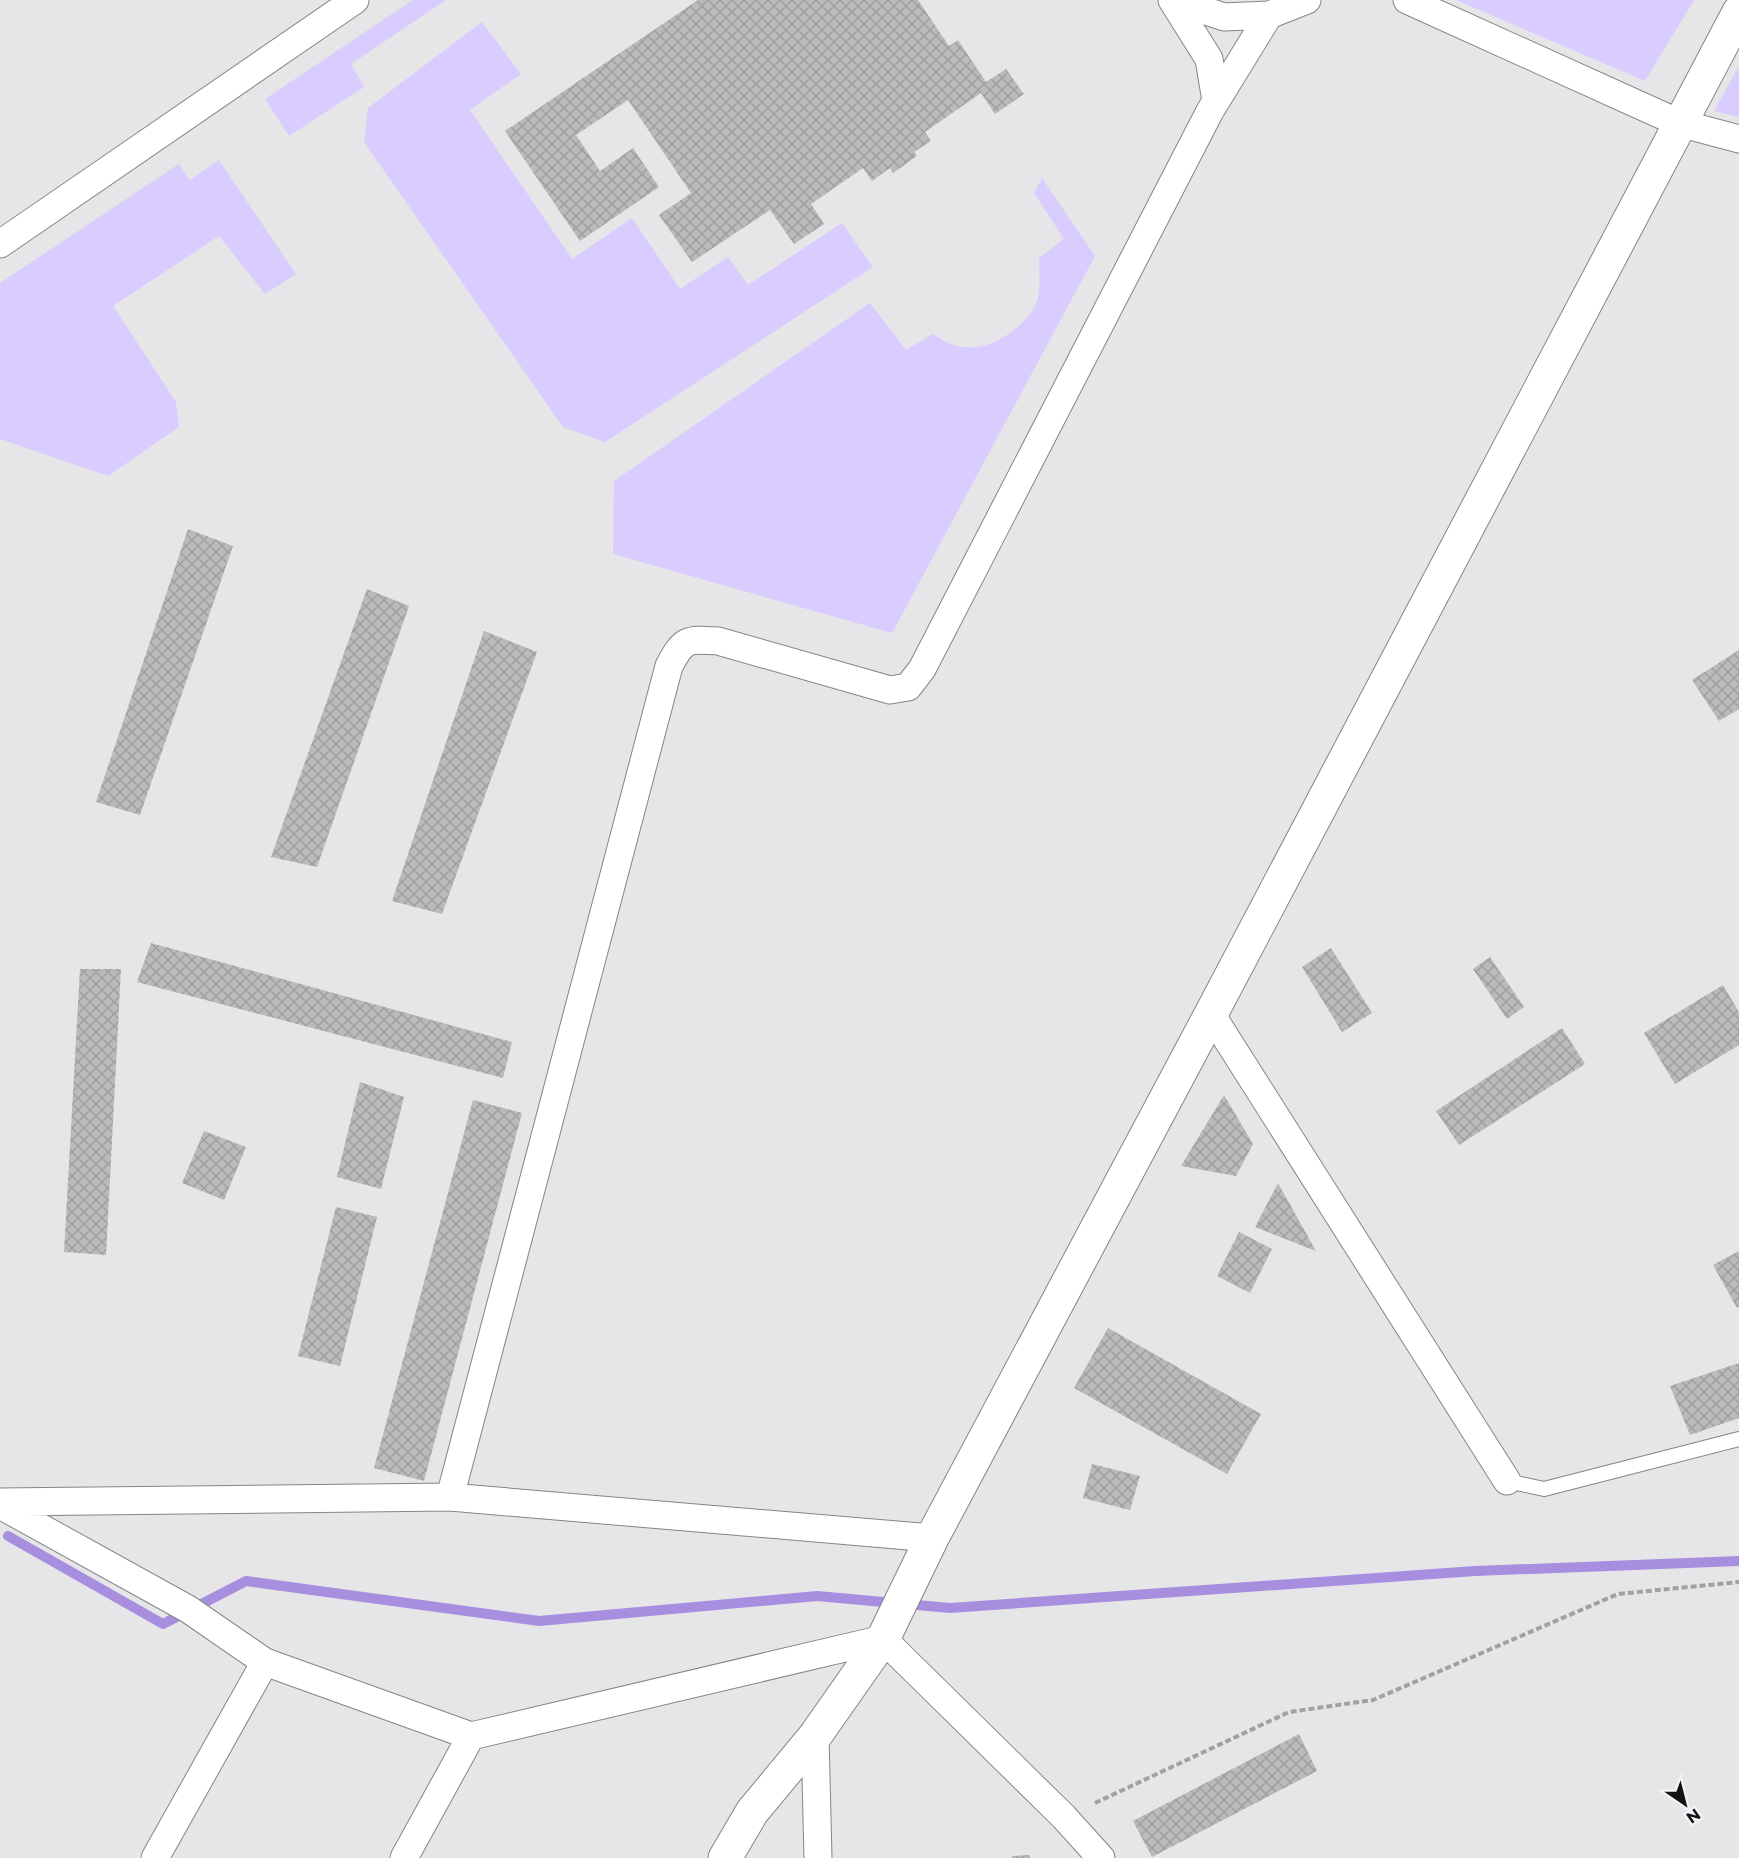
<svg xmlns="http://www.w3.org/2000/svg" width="1739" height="1858" font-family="Montserrat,sans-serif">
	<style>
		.green { fill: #d9ccfe }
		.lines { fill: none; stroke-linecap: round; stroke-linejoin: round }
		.stream { stroke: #a78edf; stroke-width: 10 }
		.building { fill: url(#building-cross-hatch) }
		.service-casing { stroke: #858488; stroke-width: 16 }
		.minor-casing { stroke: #858488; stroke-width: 29 }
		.tertiary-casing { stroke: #858488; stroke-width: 35 }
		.path { stroke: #a1a1a4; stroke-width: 4; stroke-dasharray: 6 3; stroke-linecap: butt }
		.service { stroke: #fff; stroke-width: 14 }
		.minor { stroke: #fff; stroke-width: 27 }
		.tertiary { stroke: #fff; stroke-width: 33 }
	</style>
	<defs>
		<pattern id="building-cross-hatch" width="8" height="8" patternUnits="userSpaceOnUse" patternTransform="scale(1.5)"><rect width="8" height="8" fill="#bababd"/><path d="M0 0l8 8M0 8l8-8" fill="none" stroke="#9f9fa2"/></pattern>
	</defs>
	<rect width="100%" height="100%" fill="#e6e6e9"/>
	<!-- green -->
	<path class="green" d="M413,0H446L351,64L364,87L289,136L265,99Z
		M1456,0H1694L1645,81Z
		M482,22L521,74L470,110L572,259L632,218L680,289L728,257L748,285L842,223L873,267L605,442L563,427L364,142L368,108Z
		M1739,66V117L1714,111Z
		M219,160L296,274L265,294L219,236L113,306L176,402L179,427L108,476L0,439V283L179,164L190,180Z
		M1042,178L1095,256L892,633L613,554L614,481L870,303L906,350L933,334C962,355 987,350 1014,330C1023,323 1034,311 1037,301C1041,288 1039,272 1039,258L1064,239L1034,193Z"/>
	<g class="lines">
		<!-- stream -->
		<path class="stream" d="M8,1536L163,1624L246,1581L539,1621L817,1596L950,1608L1475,1571L1739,1561"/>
	</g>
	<!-- building -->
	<path class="building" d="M698,0H918L949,46L958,40L986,82L1006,69L1024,94L995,114L981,93L925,132L931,141L914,152L917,156L893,173L890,168L872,181L863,168L811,204L824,224L794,244L770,210L692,262L659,215L691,193L628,100L576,135L600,171L633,148L659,187L580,241L505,131Z
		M188,529L233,546L140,815L96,802Z
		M367,589L409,606L317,867L271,857Z
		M484,631L537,652L442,914L392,901Z
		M1739,650V709L1719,721L1692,680Z
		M151,943L512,1042L503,1078L137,982Z
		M1331,948L1372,1013L1342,1032L1302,967Z
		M1490,957L1524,1007L1507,1019L1473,969Z
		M80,969H121L106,1255L64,1252Z
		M1723,985L1739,1012V1045L1675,1084L1644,1033Z
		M1562,1028L1585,1064L1459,1145L1436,1111Z
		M360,1082L404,1097L381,1189L337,1177Z
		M1224,1095L1253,1144L1236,1176L1181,1166Z
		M473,1100L522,1113L424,1481L374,1468Z
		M204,1131L246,1147L224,1200L182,1183Z
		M1278,1183L1316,1251L1255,1227Z
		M336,1207L377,1217L340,1366L298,1356Z
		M1239,1232L1272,1249L1250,1293L1217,1276Z
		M1739,1251V1307L1737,1308L1713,1265Z
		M1108,1328L1261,1414L1227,1474L1074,1388Z
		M1739,1363V1418L1690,1435L1670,1386Z
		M1092,1464L1140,1476L1130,1510L1083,1498Z
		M1299,1734L1317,1771L1152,1857L1133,1821Z
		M1029,1855L1030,1858H1012V1856Z"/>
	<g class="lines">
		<!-- service casing -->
		<g class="service-casing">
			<path id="service" d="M1507,1481L1544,1489L1739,1439"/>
		</g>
		<!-- minor casing -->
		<g class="minor-casing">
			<path id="minor" d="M1172,0L1209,59L1216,101
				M1173,0L1224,17L1269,15L1307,0
				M1407,0L1679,123L1739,139
				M0,244L355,0
				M1211,1014L1507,1481
				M450,1497L669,666C684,638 687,639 718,641L890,690L908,687L922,669L1210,111L1269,15
				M0,1502L450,1497L932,1538
				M0,1505L188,1609L265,1662L471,1736
				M815,1736L818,1858
				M155,1858L265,1662
				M404,1858L471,1736L883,1639L1064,1817L1101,1858"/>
		</g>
		<!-- tertiary casing -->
		<g class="tertiary-casing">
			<path id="tertiary" d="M725,1858L752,1812L815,1736L883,1639L932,1538L1211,1014L1739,12"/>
		</g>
		<!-- path -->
		<path class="path" d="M1095,1803L1289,1712L1373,1700L1618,1594L1739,1582"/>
		<!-- service -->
		<use href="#service" class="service"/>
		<!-- minor -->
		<use href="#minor" class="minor"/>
		<!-- tertiary -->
		<use href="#tertiary" class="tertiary"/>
	</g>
	<!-- north arrow -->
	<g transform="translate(1685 1804) rotate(145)" stroke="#f4f3f7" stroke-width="4.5" paint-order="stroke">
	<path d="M0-4.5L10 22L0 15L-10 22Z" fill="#131314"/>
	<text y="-9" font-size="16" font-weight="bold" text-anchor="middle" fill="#131314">N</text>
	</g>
</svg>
